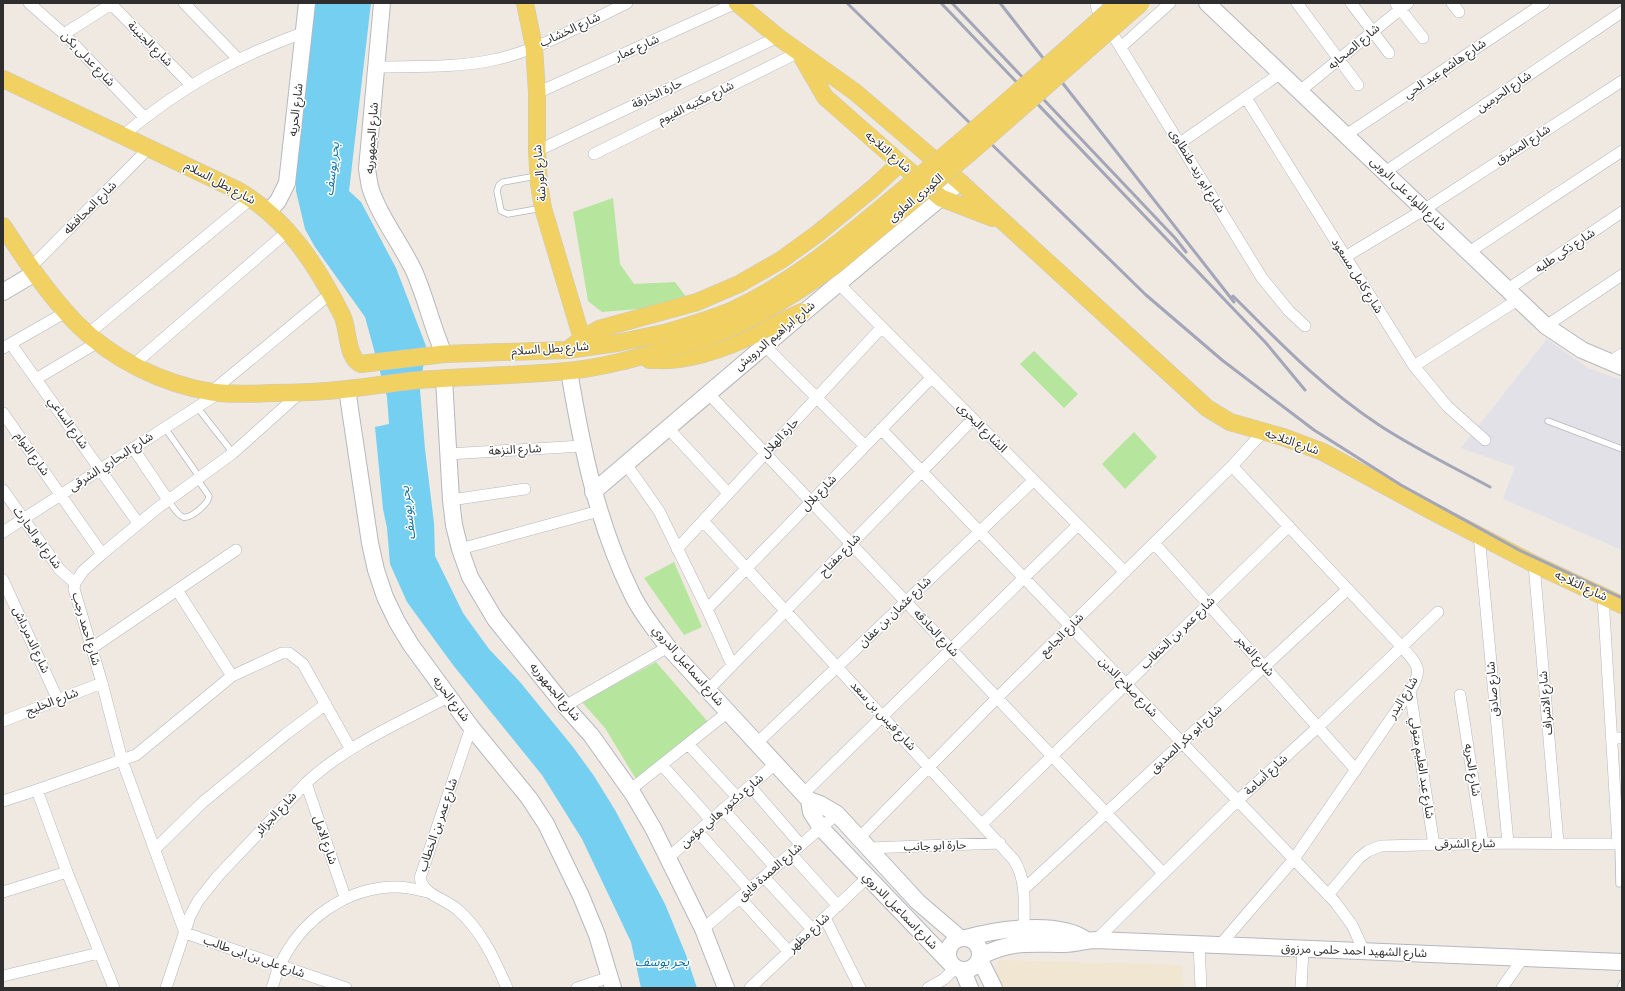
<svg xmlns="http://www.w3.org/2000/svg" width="1625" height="991" font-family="'Source Sans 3','Noto Sans Arabic',sans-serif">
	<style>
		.industrial { fill: #e3e1e8 }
		.education { fill: #f0e6d1 }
		.green { fill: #b6e59e }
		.water { fill: #75cff0 }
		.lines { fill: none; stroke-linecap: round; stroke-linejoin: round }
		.lane-casing { stroke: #b4b7c1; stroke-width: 7 }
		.street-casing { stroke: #b4b7c1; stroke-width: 12 }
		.secondary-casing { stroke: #b4b7c1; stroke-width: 18 }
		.primary-casing { stroke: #c9c9c9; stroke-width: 18 }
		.lane { stroke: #fff; stroke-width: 5.5 }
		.street { stroke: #fff; stroke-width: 11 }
		.secondary { stroke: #fff; stroke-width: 16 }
		.primary { stroke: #f2d163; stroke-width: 17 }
		.rail { stroke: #a3a6b8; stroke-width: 3 }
		.primary-bridge-casing { stroke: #c9c9c9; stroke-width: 18; stroke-linecap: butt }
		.primary-bridge { stroke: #f2d163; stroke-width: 17 }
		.labels { text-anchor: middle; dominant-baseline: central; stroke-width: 3; stroke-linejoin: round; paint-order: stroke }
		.street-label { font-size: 12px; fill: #2e2e2e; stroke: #fff }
		.water-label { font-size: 13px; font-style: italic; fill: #0d6fa3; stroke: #fff }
	</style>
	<rect width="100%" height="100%" fill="#efe9e1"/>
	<!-- industrial -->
	<path class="industrial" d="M1547,339L1588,368L1622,380V550L1503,499L1515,467L1461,448Z"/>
	<!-- education -->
	<path class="education" d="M999,960L1182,965L1184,988H996L993,982Z"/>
	<!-- green -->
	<path class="green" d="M613,198L620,264L634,284L675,282L687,298L662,307L602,312L588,301L573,212Z
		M1034,351L1078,394L1064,408L1020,364Z
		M1134,432L1157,457L1125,489L1102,464Z
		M674,562L702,627L684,635L644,578Z
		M656,662L708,722L636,779L605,728L582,702Z"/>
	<!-- water -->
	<path class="water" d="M315,3H371L349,191L361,202L396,268L426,346L420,390L425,449L434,523L435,556L463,613L489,649L520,682L573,747L594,776L615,810L665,904L686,955L697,988H641L631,942L582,839L542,775L453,665L407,602L390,564L387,528L383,509L375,427L389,424L387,397L365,317L315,247L305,229L296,191V170Z"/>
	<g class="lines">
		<!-- lane casing -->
		<g class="lane-casing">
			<path id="lane" d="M536,176L503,182L499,185L497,191L501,211L508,214L542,208
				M197,407L233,453
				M1548,421L1622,449
				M165,428L200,478
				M168,500C172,505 177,515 183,517C191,519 209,503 209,496L198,480
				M1618,844L1619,884
				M1620,988L1622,983"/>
		</g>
		<!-- street casing -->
		<g class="street-casing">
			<path id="street" d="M29,3L64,34L144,117
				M110,3L191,85
				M184,3L238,59
				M1096,3L1097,9L1262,278L1289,311L1305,326
				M1297,3L1358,85
				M1351,3L1389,53
				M1452,3L1459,12
				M1396,4L1423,38
				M64,34L113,3
				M1121,47L1170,3
				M377,67C415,66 456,68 493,60C538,51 585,23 627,3
				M1300,91L1408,3
				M537,93L736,3
				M1246,98L1414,366L1447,406L1485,440
				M1346,135L1544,3
				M122,136C181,87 233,58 305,32
				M1180,143L1281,73
				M537,151L778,37
				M594,154L799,52
				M1385,172L1622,12
				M1469,252L1622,151
				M1345,257L1425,209L1622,81
				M30,268L149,148
				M839,284L1125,572
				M1508,289L1622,212
				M1546,326L1622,275
				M88,334L252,198
				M11,344L138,523
				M764,345L865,446
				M3,348L66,312
				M1609,362L1622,354
				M133,365L288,231
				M1414,366L1519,299
				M36,379L98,342
				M211,392L331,293
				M301,392L233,453L155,510L102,554L83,571L75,583L74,589L102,683L122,760L185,933L346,988
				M708,393L1163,873
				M3,413L102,554
				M668,428L728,493
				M881,429L1335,902L1352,925L1364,951
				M133,448L168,500
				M448,454L582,446
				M626,464L659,511L707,609L732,665
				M3,490L60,570L75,583
				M451,500L525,489
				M703,521L1014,860C1027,881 1024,904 1024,928
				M3,532L219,393
				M1479,535L1508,843
				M1154,543L1356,770
				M460,549L599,511
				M677,549L882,327
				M1534,564L1558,843
				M3,580L58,700
				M177,590L232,676
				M1603,596L1618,844
				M707,609L932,377
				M92,648L236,550
				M707,691L973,419
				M1410,691L1434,845
				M1460,695L1483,844
				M565,706L668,647
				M3,721L102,683
				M471,727L420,878C423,895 446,899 458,910C481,930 495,960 507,988
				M1611,738H1622
				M757,743L1034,480
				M688,744L737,797
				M662,765L711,820
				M306,783L345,897
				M750,786L801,845
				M37,790L67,872L114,988
				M630,790L728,712
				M803,794L1078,525
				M3,801L37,790L136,755L232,676L282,653H289L303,664L350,748
				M723,809L775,867
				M982,824L1289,526
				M698,832L749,889
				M859,838L997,698L1232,466L1263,432
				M869,848L1000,843
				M155,849L203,802L286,734L326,704
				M791,854L838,906
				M668,858L775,764
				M764,877L812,929
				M1024,889L1348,589
				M3,892L67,872
				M1328,895L1359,858L1368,851L1381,846L1508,843L1622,844
				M740,898L789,952
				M825,918L860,988
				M703,929L837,814
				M1096,940L1237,801L1318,727L1438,612
				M1199,944L1201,988
				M1220,945L1294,859L1410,691C1424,669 1417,664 1402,647L1232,466
				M3,976L99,953
				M166,988L190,916L198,901L218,876L306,783C347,745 399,723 448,697
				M272,988C275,980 276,972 280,965C301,920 347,886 398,887C408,887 418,890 428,892
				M577,988L610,977
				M750,988L868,877
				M928,988L944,979L955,968
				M1301,988L1303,949
				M1502,988L1523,958"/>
		</g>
		<!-- secondary casing -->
		<g class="secondary-casing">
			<path id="secondary" d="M382,3L367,169C368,175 369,182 370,187C378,214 401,244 414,271C426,298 432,327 444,354
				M1207,3L1546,326L1582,350L1622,367
				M269,211L278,201L287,183L307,3
				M3,292L35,273
				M569,371C582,448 597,523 632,594C641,613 655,630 668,647L809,800L811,812L821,828L951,964
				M444,379L451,500L454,525L460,549L470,577L495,619L565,706L591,735L633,794L653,828L703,929L726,988
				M347,389L370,543L376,570L385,597L397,622L411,645L471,727L529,798L546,824L581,896L597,935L613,988
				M593,492C715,388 836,284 960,182
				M809,800L820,804L837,814L918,902L960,938
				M948 954a16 16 0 1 1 32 0a16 16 0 1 1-32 0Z
				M966,938C997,929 1059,920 1086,940
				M981,956C1012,940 1032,944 1065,944C1076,944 1085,940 1096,940L1622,962
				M980,960L994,988
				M963,971L970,988"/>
		</g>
		<!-- primary casing -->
		<g class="primary-casing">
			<path id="primary" d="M525,3L534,47L537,93V151L539,184L543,208L582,339
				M737,3L778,37L855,92L960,182L1207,408L1230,422L1283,437L1323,452L1428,509L1534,564L1622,605
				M802,57L825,97L900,163L941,198L993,218
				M3,79L237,190C286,217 317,266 342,315C349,329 346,358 361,364L444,354L567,350L617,343L668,332
				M3,226C25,260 48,294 76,323C112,359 162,384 212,392C231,395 251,394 270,393C296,393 322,392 347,389C377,386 406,380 435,379C479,376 523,375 567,371C600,368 632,359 664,350
				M570,348L582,339L599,329L697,302L739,284L781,260L817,234L872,189L900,163
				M649,360C659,360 670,361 679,359C723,353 763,330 802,312"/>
		</g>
		<!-- lane -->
		<use href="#lane" class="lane"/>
		<!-- street -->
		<use href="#street" class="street"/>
		<!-- secondary -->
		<use href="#secondary" class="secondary"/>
		<!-- primary -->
		<use href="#primary" class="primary"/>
		<!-- rail -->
		<path class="rail" d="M847,3L1146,295L1222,360L1314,430L1401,485L1519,550L1622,598
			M941,3L1266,343L1305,390
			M952,3L1175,238L1186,252
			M1000,3L1234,302
			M1233,296C1279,342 1324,389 1379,425C1414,448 1453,467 1490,487"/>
		<!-- primary-bridge casing -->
		<g class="primary-bridge-casing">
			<path id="primary-bridge" d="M668,332C690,325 712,319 733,310C800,279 854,230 910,184C981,126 1049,64 1118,3
				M664,350C679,345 696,342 711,336C755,319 796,294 834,266L971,152L1141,3"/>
		</g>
		<!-- primary-bridge -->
		<use href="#primary-bridge" class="primary-bridge"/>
	</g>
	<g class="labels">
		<!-- street labels -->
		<g class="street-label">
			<text transform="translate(570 30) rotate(-25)">شارع الخشاب</text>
			<text transform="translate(150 44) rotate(45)">شارع الجنينة</text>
			<text transform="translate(1354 47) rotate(-40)">شارع الصحابه</text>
			<text transform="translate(637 48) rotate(-24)">شارع عمار</text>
			<text transform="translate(88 59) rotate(46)">شارع عدلى يكن</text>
			<text transform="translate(1445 69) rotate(-34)">شارع هاشم عبد الحي</text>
			<text transform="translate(1504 92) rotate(-34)">شارع الحرمين</text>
			<text transform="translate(657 94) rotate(-25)">حارة الخارقة</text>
			<text transform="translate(696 103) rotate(-26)">شارع مكتبه الفيوم</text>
			<text transform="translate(296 110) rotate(-83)">شارع الحريه</text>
			<text transform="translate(372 138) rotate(-86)">شارع الجمهوريه</text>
			<text transform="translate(1523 145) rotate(-33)">شارع المشرق</text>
			<text transform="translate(888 152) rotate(41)">شارع الثلاجه</text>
			<text transform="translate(1197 171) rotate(59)">شارع ابو زيد طنطاوى</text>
			<text transform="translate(540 173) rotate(-95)">شارع الورشة</text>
			<text transform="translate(220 183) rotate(28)">شارع بطل السلام</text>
			<text transform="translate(1408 194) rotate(44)">شارع اللواء على الروبى</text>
			<text transform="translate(916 198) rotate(-40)">الكوبرى العلوى</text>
			<text transform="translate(90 208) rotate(-45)">شارع المحافظه</text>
			<text transform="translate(1565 251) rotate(-34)">شارع ذكى طلبه</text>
			<text transform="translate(1357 276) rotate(58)">شارع كامل مسعود</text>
			<text transform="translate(775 336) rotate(-40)">شارع ابراهيم الدرويش</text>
			<text transform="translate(550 349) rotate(-4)">شارع بطل السلام</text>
			<text transform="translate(68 423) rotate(55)">شارع الساعي</text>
			<text transform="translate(982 428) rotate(45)">الشارع البحرى</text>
			<text transform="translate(780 438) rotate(-47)">حارة الهلال</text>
			<text transform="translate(1292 442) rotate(19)">شارع الثلاجه</text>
			<text transform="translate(515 450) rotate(-3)">شارع النزهة</text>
			<text transform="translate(32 454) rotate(55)">شارع النوام</text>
			<text transform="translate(111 462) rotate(-33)">شارع البحاري الشرقى</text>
			<text transform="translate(819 493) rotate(-46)">شارع بلال</text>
			<text transform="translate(37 538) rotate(54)">شارع ابو الحارث</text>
			<text transform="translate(840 555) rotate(-46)">شارع مفتاح</text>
			<text transform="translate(1581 586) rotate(25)">شارع الثلاجه</text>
			<text transform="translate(895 612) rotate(-44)">شارع عثمان بن عفان</text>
			<text transform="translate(86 629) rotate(74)">شارع احمد رجب</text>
			<text transform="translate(936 633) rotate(47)">شارع الحادقه</text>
			<text transform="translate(1178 633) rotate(-44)">شارع عمر بن الخطاب</text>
			<text transform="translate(1062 635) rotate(-45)">شارع الجامع</text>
			<text transform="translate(31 640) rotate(65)">شارع الدمرداش</text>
			<text transform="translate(1255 656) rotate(48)">شارع الفجر</text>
			<text transform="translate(688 666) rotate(49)">شارع اسماعيل الدروي</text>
			<text transform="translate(1128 687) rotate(46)">شارع صلاح الدين</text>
			<text transform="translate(1493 689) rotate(-95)">شارع صادق</text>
			<text transform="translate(555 692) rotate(50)">شارع الجمهوريه</text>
			<text transform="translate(1403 698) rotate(-59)">شارع البدر</text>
			<text transform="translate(451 699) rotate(53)">شارع الحريه</text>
			<text transform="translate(52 702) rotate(-21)">شارع الخليج</text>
			<text transform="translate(1546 703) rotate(-95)">شارع الاشراف</text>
			<text transform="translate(883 716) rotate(47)">شارع قيس بن سعد</text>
			<text transform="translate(1186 739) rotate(-43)">شارع ابو بكر الصديق</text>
			<text transform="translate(1422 768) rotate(81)">شارع عبد العليم متولي</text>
			<text transform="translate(1472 770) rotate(81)">شارع الحريه</text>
			<text transform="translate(1266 775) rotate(-43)">شارع أسامة</text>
			<text transform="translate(722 811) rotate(-41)">شارع دكتور هاني مؤمن</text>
			<text transform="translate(276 814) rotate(-47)">شارع الجزائر</text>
			<text transform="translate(438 825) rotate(-71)">شارع عمر بن الخطاب</text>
			<text transform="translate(325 840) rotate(71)">شارع الامل</text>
			<text transform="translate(1465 844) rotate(-1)">شارع الشرقى</text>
			<text transform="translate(935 846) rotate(-2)">حارة ابو جانب</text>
			<text transform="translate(770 872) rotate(-41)">شارع العمدة فايق</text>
			<text transform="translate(900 911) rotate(46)">شارع اسماعيل الدروي</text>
			<text transform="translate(809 933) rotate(-43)">شارع مظهر</text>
			<text transform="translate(1354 951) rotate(2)">شارع الشهيد احمد حلمى مرزوق</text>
			<text transform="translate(254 957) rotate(19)">شارع على بن ابى طالب</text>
		</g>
		<!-- water labels -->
		<g class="water-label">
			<text transform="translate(332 169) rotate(-83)">بحر يوسف</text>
			<text transform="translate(408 513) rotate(-97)">بحر يوسف</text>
			<text x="662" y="962">بحر يوسف</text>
		</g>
	</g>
	<!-- border -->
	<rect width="1625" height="991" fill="none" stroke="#2e2e2e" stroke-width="8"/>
</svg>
